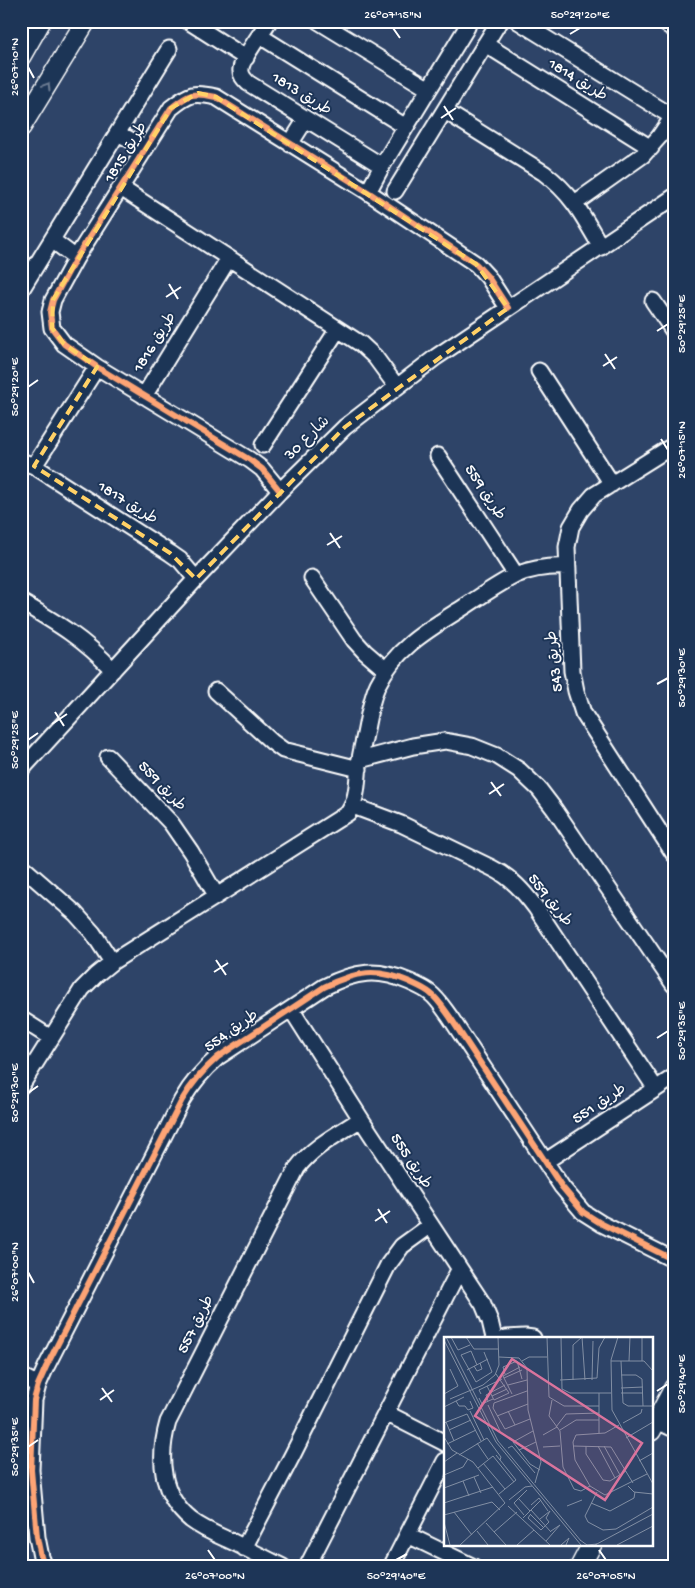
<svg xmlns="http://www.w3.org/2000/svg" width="695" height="1588" font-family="'Gochi Hand','Playpen Sans Arabic',sans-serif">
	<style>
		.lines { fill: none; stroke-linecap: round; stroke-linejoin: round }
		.minor-casing { stroke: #fff; stroke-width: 19 }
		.tertiary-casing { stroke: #fff; stroke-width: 22 }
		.minor { stroke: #1d3557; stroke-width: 15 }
		.tertiary { stroke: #1d3557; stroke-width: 19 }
		.cycleway-casing { stroke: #1d3557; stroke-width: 9 }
		.cycleway { stroke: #fda474; stroke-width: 6 }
		.oneway { stroke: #6c7c92 }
		.marked { fill: none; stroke: #ffd166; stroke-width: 4; stroke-dasharray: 10 6; stroke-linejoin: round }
		.ticks { fill: none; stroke: #fff; stroke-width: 2 }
		.labels { text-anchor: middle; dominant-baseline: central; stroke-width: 4; stroke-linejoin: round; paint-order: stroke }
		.street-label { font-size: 16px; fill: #fff; stroke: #1d3557 }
		.inset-road { fill: none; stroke: #828fa4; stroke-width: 1 }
		.view { fill: #da749d; fill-opacity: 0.15; stroke: #da749d; stroke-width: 2.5 }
		.inset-edge { fill: none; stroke: #fff; stroke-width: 2.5 }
		.neatline { fill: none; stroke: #fff; stroke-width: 2 }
		.ticks-label { font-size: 12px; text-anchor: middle; fill: #fff }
	</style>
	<rect width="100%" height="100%" fill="#2e4468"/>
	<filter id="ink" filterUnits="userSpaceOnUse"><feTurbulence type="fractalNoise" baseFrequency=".02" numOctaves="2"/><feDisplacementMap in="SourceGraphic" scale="10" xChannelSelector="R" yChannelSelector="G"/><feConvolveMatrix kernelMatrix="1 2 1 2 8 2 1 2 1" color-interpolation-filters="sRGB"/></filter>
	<g filter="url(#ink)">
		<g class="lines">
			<!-- minor casing -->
			<g class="minor-casing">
				<path id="minor" d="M188,21L246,58
					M269,21C263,31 241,60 241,69C240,75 244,79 248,83L382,166
					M318,21L429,89
					M518,21L673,117
					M661,21L674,29
					M260,36L406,127
					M485,44L651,148
					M445,111L544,173C573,195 583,216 601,247
					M118,133L145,148
					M290,144L306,119
					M121,188L361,344L375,357L397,387
					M395,191L497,25L501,21
					M368,192L382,166L467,27L469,21
					M575,203L643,155L659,137L674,115
					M52,240L76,258
					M21,290L169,49
					M653,301L674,332
					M539,371L612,484
					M144,396L229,258
					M263,445L338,329
					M674,445L594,495L581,510L571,527L567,547L572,671L576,691L583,713L674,854
					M438,456L516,575
					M21,461L34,466L170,553L180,560L196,579
					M34,466L97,367
					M280,491L262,469L250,460L97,367L64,344L52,328L50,312L53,300L76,258L171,108C190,93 193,92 216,97L368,192L476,264L488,277L508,308
					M312,578L354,640L365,652L386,670
					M21,602C57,623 84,639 113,670
					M216,691L272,742L283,750L359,769
					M108,757L171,823L191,852L216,895
					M360,760L413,746L445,741L472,746L497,756L519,770L539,789L555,810L674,985
					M21,770L196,579L280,491L345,427L436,357L674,197
					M353,806L401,824L492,868C511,877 524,892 536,908L656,1089
					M21,866L75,913L93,933L112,962
					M291,1009L361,1119L483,1304L490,1321L494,1338
					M21,1019L51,1038
					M21,1086L82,989L96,975L112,962L348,813C358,799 357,781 359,765C360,757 362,748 364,739C368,721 370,701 378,684C396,647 431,628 464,607C481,596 498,584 516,575C533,568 548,566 567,567
					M546,1161L674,1077
					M506,1338L525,1337L533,1338
					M21,1376L38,1385
					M386,1413L445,1443
					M657,1421L674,1429
					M408,1535L474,1567
					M244,1548L293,1454L388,1265L402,1246L431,1225
					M45,1567L41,1557L37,1537L31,1470L34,1400L38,1385L46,1367L182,1100C192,1083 203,1070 218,1057L324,987C356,971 377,968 410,982C416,985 424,988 430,993C438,999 444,1009 450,1017L562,1187L583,1212L602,1224L674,1260
					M283,1567C267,1559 251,1551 235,1543C220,1536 204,1530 191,1520C160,1495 158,1457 168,1422L297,1168C314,1146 338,1134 361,1119
					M307,1567L459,1270
					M391,1567L445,1461"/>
			</g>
			<!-- tertiary casing -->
			<g class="tertiary-casing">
				<path id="tertiary" d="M21,56L41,21
					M21,127L86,21
					M651,1431L674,1388
					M580,1567L592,1544"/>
			</g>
			<!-- minor -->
			<use href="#minor" class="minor"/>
			<!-- tertiary -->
			<use href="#tertiary" class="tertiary"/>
			<!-- cycleway casing -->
			<g class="cycleway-casing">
				<path id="cycleway" d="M280,491L262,469L250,460L97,367L64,344L52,328L50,312L53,300L76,258L171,108C190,93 193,92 216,97L368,192L476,264L488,277L508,308
					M45,1567L41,1557L37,1537L31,1470L34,1400L38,1385L46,1367L182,1100C192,1083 203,1070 218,1057L324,987C356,971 377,968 410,982C416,985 424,988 430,993C438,999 444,1009 450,1017L562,1187L583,1212L602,1224L674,1260"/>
			</g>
			<!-- cycleway -->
			<use href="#cycleway" class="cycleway"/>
		</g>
		<!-- one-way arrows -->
		<defs><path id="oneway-chevron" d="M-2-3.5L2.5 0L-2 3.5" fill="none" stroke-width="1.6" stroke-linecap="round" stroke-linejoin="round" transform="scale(1.25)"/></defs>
		<use class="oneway" href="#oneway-chevron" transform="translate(47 86) rotate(-59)"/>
	</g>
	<!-- marked area -->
	<path class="marked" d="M198,93L216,97L476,264L508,308L345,427L196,579L170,553L34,466L97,367L64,344L52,328L53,300L171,108Z"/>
	<!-- ticks -->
	<path class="ticks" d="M393,28L400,38M570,34L580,28M28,67L34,78M444,106L453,120M441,118L456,108M169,284L178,299M166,297L181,287M657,331L668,324M605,354L615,369M603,366L617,357M28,387L38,380M661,439L668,450M330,533L340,548M327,545L342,536M657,684L668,678M55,712L64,726M52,724L67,714M28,740L38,733M491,782L501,796M489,794L504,784M216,960L226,975M214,972L228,963M657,1038L668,1031M28,1093L38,1086M378,1209L387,1223M375,1221L390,1211M28,1272L34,1283M102,1388L112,1402M657,1391L668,1384M100,1400L114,1390M28,1447L38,1440M208,1550L215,1560M599,1550L606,1560M396,1560L407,1554"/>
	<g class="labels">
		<!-- street labels -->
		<g class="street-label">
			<text transform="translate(577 81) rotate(32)">طريق 1814</text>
			<text transform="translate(301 95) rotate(32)">طريق 1813</text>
			<text transform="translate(127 153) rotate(-58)">طريق 1815</text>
			<text transform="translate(156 343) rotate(-58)">طريق 1816</text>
			<text transform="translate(308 439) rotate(-44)">شارع 30</text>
			<text transform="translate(484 493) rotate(57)">طريق 559</text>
			<text transform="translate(127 504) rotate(32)">طريق 1817</text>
			<text transform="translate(556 661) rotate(-96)">طريق 543</text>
			<text transform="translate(161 787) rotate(47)">طريق 559</text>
			<text transform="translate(549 901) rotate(52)">طريق 559</text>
			<text transform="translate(232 1032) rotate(-35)">طريق 554</text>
			<text transform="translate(600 1105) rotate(-33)">طريق 551</text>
			<text transform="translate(410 1162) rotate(57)">طريق 555</text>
			<text transform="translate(197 1325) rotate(-63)">طريق 557</text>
		</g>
	</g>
	<!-- overview -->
	<g transform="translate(444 1337)">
		<rect width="209" height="209" fill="#2e4468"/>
		<path class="inset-road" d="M2,0L54,104L137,204M7,0L14,13L26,8M22,0L30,12H54M103,0L105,60L120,69H155M117,0L118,52L126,56H167M138,0L141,43M174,0L167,23L168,73L209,147M0,3L52,105L137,208M55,20L75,21L83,31L84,73L97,125L91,146M78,24L85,20H103M167,24H200L209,34M177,24L179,66L184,69H209M185,24L186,0M198,24V0M33,28L27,14L17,18L32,45L48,35L40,15M30,29L33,34L38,32L36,26M23,33L44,22M52,37L65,56M61,37L59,30L73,24L78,42M177,38H192L198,42L199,69M60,41L78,33M116,43L153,41L155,11L161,0M129,43V8L138,0M148,43L149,4M64,48L83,43M43,49L50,63L65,56M177,51L199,50M83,54L50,66L49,71L61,92L86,82M155,56V96M177,56H199M0,57L14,49L6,32M37,57L35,53L58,42M68,57L59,39L76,30M48,59L63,52M35,61L38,67L49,62M6,62L39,48L51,38L55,28L54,0M108,63L105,79L116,94L119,130L130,152L137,154L146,149M12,64L15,69H21L24,73L29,71L26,64M44,64L42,58L61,48M44,68L56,94M0,70L20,60M26,74L40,103M64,74L71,88M53,79L84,67M2,85L10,104M0,86L23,77L37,104M179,86L197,76L198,72M175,88L161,96L132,98L129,105L131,123L146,149L161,158L203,137M112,90L122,77L155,76M5,93L27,83M116,93L132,83H155M89,94L69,105L86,127L96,133M99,98L113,90M0,100L8,113L29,125L61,166L16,208M182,101L209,85M33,106L44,122M3,107L32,93M129,109L167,110L189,146M142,109V117L159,143L166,144L182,134M154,109L171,141M160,109L176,138M99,110L116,109M64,111L68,109L91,136M75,113L92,105M15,118L43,101L57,120L56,123M52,118L72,143L55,157M49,119L70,145M195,124L209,116M0,125L13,116M39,126L61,152M34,131L49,119M0,138L19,130L24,122M30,140L37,156M19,144L25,159M184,149L190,155L209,157M0,151L35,138M153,155L141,179L144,185L159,193L172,192L209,170M74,161L86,174M65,163L81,150L88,149M0,166L49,150M147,166L166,174L190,161L191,155M87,168L95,161L104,174M64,169L106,208M123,169L138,163M87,173L107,195M10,175L28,198M86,177L100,191M0,178L48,165L56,173M80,178L70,166L83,153M86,178L84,181L97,193L105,185L102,181M79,181L97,163M96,182L106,174L102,181M0,185L6,208M42,186L62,208M33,194L44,208M50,195L73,175M136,203L143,208L153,207M102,204L116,188L107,194M73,208L90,193M117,208L125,201L122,208M151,208L209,177M173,208L209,189"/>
		<path class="view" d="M68,22L198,106L161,163L31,79Z"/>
		<rect width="209" height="209" class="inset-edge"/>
	</g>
	<!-- margin -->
	<rect width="695" height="1588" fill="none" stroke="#1d3557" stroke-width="55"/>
	<rect x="28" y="28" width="640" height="1532" class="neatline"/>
	<g class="ticks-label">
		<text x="393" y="18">26°07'15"N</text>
		<text x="580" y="18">50°29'20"E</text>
		<text transform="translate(14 67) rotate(-90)" y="4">26°07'10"N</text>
		<text transform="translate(681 324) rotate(-90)" y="4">50°29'25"E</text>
		<text transform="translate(14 387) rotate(-90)" y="4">50°29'20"E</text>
		<text transform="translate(681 450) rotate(-90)" y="4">26°07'15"N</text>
		<text transform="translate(681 678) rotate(-90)" y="4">50°29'30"E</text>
		<text transform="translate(14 740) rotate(-90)" y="4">50°29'25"E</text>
		<text transform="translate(681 1031) rotate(-90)" y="4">50°29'35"E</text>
		<text transform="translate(14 1093) rotate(-90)" y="4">50°29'30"E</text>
		<text transform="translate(14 1272) rotate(-90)" y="4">26°07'00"N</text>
		<text transform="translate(681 1384) rotate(-90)" y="4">50°29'40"E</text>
		<text transform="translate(14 1447) rotate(-90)" y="4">50°29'35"E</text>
		<text x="215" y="1579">26°07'00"N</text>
		<text x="396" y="1579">50°29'40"E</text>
		<text x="606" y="1579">26°07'05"N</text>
	</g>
</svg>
